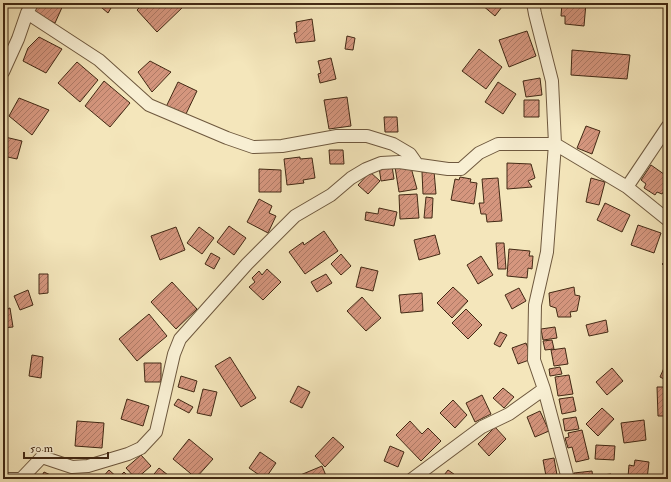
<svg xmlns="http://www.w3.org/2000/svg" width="671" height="482" font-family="'IM FELL Double Pica',serif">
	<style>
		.building { fill: url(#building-hatch); stroke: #422914 }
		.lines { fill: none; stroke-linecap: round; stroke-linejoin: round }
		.minor-casing { stroke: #6e583e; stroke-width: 14 }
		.minor { stroke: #f8efd3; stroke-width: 12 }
	</style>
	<defs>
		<pattern id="building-hatch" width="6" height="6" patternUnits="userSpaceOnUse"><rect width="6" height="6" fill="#d5967e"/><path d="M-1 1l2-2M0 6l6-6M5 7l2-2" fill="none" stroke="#ae7a66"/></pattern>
	</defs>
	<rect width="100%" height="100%" fill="#f4e6bb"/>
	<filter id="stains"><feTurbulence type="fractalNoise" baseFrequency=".005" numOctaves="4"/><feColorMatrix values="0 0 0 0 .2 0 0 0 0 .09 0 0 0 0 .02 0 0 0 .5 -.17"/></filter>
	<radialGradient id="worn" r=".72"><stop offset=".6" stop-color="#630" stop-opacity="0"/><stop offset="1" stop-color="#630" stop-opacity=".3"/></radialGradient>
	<!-- building -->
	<path class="building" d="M37,3H64L55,23L39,16L33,9Z
		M96,3H114L108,13Z
		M144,3H181L184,6L157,32L137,10Z
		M484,3H505L495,16L482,5Z
		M562,3H586L584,26L565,24V16H561Z
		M312,19L315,41L296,43L294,33L297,32L296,22Z
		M527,31L536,56L509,67L499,40Z
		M347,36L355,38L353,50L345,49Z
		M39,37L62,49L46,73L23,61L28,48Z
		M479,49L502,67L486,89L462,71Z
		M572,50L630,55L627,79L571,75Z
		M331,58L336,79L320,83L318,74L321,73L318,61Z
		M150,61L171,72L152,92L138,72Z
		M77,62L98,80L80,102L58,83Z
		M540,78L542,95L526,97L523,81Z
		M104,81L130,103L110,127L85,106Z
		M178,82L197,91L185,116L166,107Z
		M498,82L516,94L503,114L485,102Z
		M347,97L351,126L329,129L324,100Z
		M19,98L49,110L32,135L9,116Z
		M524,100H539V117H524Z
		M384,117H397L398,132H385Z
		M586,126L600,131L592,154L577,148Z
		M5,137L22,141L17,159L3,156V138Z
		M329,150H343L344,164H330Z
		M300,157V159L312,158L315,178L303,180L304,183L287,185L284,159Z
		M507,163L531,164L535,178L528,181L532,187L507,189Z
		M410,164L417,189L399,192L395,167Z
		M651,165L668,177V185L662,194L657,192L655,195L644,188L646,184L641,180Z
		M392,166L394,179L381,181L379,167Z
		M259,169L281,170V192H259Z
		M434,171L436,194H423L422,172Z
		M370,172L380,181L368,194L358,185Z
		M460,177L471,179L470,182L477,183L474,204L451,200L455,179L459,180Z
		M498,178L502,221L487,222L486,214H481L479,203H484L482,179Z
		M591,178L605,182L599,205L586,202Z
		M417,194L419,218L400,219L399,195Z
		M426,197L433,198L432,218H424Z
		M259,199L272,206L269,213L276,216L268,233L247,222Z
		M605,203L630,215L622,232L597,220Z
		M379,208L397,212L394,226L365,220L366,212L378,214Z
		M638,225L661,233L654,253L631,245Z
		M229,226L246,238L234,255L217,242Z
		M176,227L185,250L160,260L151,236Z
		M199,227L214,238L202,254L187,243Z
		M324,231L338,251L305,274L289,252L303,242L304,245Z
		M435,235L440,254L419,260L414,240Z
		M496,243H504L506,269H498Z
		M509,249L530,251L529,256H533L532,269L528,268L527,278L507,276Z
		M211,253L220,258L214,269L205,264Z
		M341,254L351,266L341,275L331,264Z
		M481,256L493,275L478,284L467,265Z
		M668,258V270L662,264Z
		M361,267L378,271L373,291L356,287Z
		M267,269L281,282L263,300L249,287L255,282L252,278L259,271L262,275Z
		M39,274H48V293L39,294Z
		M326,274L332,283L317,292L311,282Z
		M172,282L197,309L176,329L151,302Z
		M453,287L468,301L452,318L437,303Z
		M574,287L575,295L580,296L577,311L570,312L571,317H558L556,308L550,306L549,293Z
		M519,288L526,301L512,309L505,295Z
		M28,290L33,305L20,310L14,296Z
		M422,293L423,311L401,313L399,295Z
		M362,297L381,318L366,331L347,311Z
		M10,308L13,327L3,328V310Z
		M466,309L482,325L468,339L452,323Z
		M149,314L167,336L137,361L119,339Z
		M606,320L608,332L589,336L586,325Z
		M555,327L557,338L543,340L541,329Z
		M500,332L507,335L500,347L494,344Z
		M552,340L554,349L545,350L543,341Z
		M526,343L532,359L518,364L512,348Z
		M565,348L568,364L554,366L551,350Z
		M32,355L43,357L41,378L29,376Z
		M230,357L256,398L241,407L215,366Z
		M668,359V381L660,377Z
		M144,363H161V382H145Z
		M560,367L562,374L550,376L549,369Z
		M612,368L623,381L607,395L596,382Z
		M569,375L573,394L558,396L555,377Z
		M181,376L197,381L194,392L178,387Z
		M298,386L310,392L302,408L290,402Z
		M657,387H668V416H658Z
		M503,388L514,397L504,408L493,398Z
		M203,389L217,392L211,416L197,413Z
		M482,395L491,414L475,422L466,403Z
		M573,397L576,411L562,414L559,399Z
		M127,399L149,406L143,426L121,419Z
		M178,399L193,407L189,413L174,405Z
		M453,400L467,415L455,428L440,413Z
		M602,408L614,419L598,436L586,424Z
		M540,411L549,431L535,437L527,417Z
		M576,417L579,429L565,431L563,419Z
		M644,420L646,440L624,443L621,423Z
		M77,421L104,423L102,448L75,446Z
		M410,421L422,434L428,428L441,441L421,461L396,435Z
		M495,427L506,439L489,456L478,444Z
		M582,430L589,459L576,462L572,447L568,448L565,438L569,437L568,433Z
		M333,437L344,447L325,467L315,456Z
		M189,439L213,459L196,478L173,459Z
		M596,445L615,446L614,460L595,459Z
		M390,446L404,452L398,467L384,461Z
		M260,452L276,463L265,479L249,468Z
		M141,455L151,466L136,479L126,468Z
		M554,458L557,475L546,476L543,460Z
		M635,460L649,462L647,479H632V478L628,477L629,465L634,466Z
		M322,466L327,478L300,479L298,476Z
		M159,468L173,479H150Z
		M109,470L119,479H101Z
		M448,470L461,479H441Z
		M592,471L593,479H575L574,473Z
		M44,472L59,479H40Z
		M124,472L131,479H123L120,476Z
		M611,474V479H602V475Z"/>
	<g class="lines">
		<!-- minor casing -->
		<g class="minor-casing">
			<path id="minor" d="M533,3L535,14L552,81L555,144L547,252L535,305L534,360L544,389L568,479
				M27,13L99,60L149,105L227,138L253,147L282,146L337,136H367L393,144L410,154L417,164
				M3,72L18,39L27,13L32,3
				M627,187L668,126
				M3,479H21L42,457L72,467L88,466L128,454L141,448L156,432L174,354L180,339L247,264L295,216L331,195L351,178L366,169L381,163L399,162L448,169H461L479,153L498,144H555L627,187L668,220
				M412,479L482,427L509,414L544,389"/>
		</g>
		<!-- minor -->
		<use href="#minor" class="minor"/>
	</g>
	<!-- margin -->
	<rect width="671" height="482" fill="none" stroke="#f4e6bb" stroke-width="16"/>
	<rect x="4" y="4" width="663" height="474" fill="none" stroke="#422914" stroke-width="2"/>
	<rect x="8" y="8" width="655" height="466" fill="none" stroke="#422914"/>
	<!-- scale -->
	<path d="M24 452v6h84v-6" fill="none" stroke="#422914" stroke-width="2"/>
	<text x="30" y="452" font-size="12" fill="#422914" stroke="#f8efd3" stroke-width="3" paint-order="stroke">50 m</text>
	<rect width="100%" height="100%" filter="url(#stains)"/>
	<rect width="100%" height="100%" fill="url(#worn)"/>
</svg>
